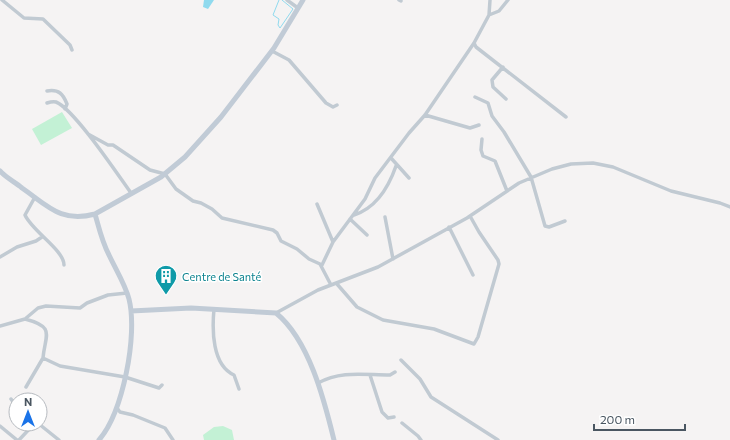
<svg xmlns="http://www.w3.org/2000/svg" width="730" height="440" font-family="Commissioner,sans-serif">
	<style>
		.green { fill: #c3f1d5 }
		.water { fill: #90daee }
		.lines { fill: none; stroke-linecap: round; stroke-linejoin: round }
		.stream { stroke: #90daee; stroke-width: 1 }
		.street { stroke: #c1cad2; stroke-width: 3.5 }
		.secondary { stroke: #c1cbd6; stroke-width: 5 }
		.labels { text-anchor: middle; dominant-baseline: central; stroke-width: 3; stroke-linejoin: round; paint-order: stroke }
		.culture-label { font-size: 11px; fill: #0d838f; stroke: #fff; text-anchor: start }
	</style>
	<rect width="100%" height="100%" fill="#f5f3f3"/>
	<!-- green -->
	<path class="green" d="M62,112L72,128L41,145L32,129Z
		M223,426L232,430L234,440H204L203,435L214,427Z"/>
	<!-- water -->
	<path class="water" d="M204,0H214L208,9L203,7Z"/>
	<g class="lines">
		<!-- stream -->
		<path class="stream" d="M279,0L273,15L279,19L278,25L280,28L293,9L282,0"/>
		<!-- street -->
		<path class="street" d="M2,0L24,18L43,19L70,45L72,50
			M287,0L298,8
			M399,0L401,1
			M489,15L499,11L508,0
			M474,43L476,47L566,117
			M272,51L289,60L326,103L333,107L337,105
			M503,67L492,80L493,87L506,99
			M47,91C59,89 63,94 67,104L65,109
			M475,97L488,103L492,116L504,132L531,177L545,226L549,227L565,221
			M47,103C50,102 53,101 56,102C74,109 118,175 131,193
			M425,115L470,128L479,125
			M88,134L108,145H113L150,170L165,174L176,189L193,201L201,203L212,209L222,218L273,230L277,233L281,241L297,249L309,259L320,264L331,285
			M482,139L481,150L483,156L495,161L507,191
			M391,158L409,178
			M35,197L25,215C32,231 64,250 64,265
			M317,204L333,242L322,265
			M354,215C376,208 389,186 396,166
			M385,217L393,259
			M350,219L367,235
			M449,227L473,275
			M333,242L365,199L375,178L409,133L425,115L474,43L489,15L490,0
			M0,257L17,247L36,241L42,237
			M337,284L357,307L383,320L434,329L474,344L478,337L499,264L498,260L479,232L470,216
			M214,309C212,330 212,365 234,375L239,389
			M276,313L318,290L378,267L467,218L519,183L552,169L571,164L593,163L613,167L671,191L720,203L730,207
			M25,319C56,327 45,335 43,358L60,366L125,377L159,388L162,385
			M0,326L25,319L38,308L46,306L80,308L87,303L108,295L127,293
			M401,360L420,379L431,397L498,440
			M370,375L382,412L388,418L394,417
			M318,383C341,370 365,375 390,375L395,372
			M26,387L43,358
			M11,399L16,406
			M117,408L120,412L133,415L165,428L173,440
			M402,423L418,436L421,440
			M39,424L59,440
			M0,426L17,440
			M19,440L34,424"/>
		<!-- secondary -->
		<path class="secondary" d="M0,171C6,178 15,182 22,188C48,206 61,223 95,214
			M131,311L191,308L276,313C309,340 324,399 334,440
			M99,440C123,412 138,335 129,299C125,284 116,270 109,255C102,242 99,228 95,214L161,177L185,157L221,117L274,48L303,0"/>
	</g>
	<!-- icons -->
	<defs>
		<g id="building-pin" transform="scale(1.15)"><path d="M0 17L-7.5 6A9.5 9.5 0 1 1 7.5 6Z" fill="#0f9aa8" stroke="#fff"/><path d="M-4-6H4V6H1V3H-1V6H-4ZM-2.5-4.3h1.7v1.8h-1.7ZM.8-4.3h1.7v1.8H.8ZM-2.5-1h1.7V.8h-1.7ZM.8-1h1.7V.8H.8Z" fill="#fff"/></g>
	</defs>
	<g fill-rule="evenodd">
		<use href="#building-pin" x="166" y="276"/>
	</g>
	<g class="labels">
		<!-- culture labels -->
		<g class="culture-label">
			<text x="182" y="276">Centre de Santé</text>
		</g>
	</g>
	<!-- north arrow -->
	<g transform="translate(28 412)"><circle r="19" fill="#ffffff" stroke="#b7bbc0"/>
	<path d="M0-3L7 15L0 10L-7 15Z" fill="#1a73e8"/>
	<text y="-6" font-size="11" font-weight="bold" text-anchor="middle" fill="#4a5661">N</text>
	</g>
	<!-- scale -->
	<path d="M594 424v6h91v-6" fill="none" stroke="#4a5661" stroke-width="2"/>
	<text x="600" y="424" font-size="12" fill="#4a5661" stroke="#ffffff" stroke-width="3" paint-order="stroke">200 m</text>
</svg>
